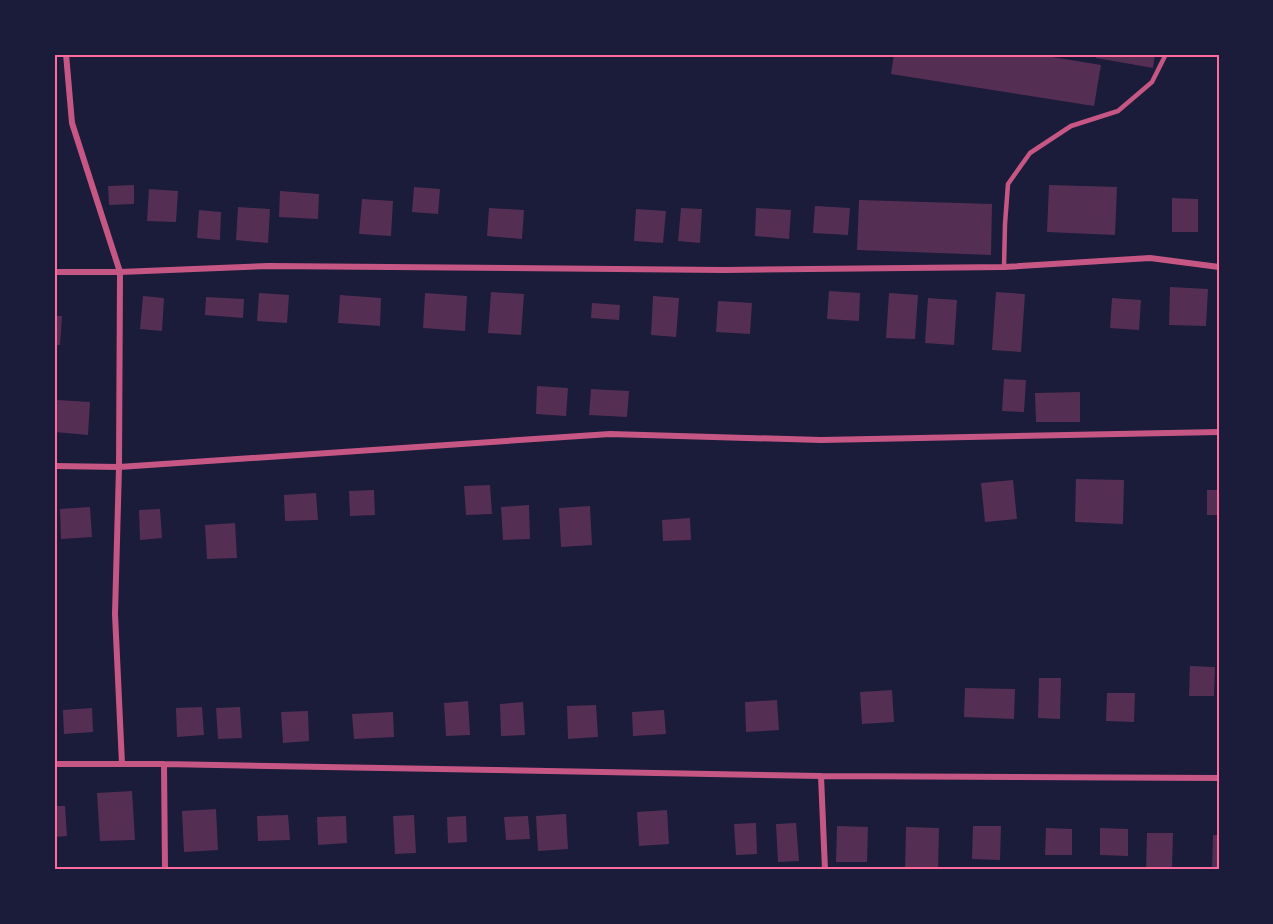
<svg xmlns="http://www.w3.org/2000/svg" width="1273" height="924" font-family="Arial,sans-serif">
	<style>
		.building { fill: #542f53 }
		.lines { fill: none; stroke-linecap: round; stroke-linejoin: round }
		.service { stroke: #c65784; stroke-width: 4.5 }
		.minor { stroke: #c65784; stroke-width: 6 }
		.neatline { fill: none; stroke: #ff6b9d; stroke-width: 2 }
	</style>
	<rect width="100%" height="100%" fill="#1b1b3a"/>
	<!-- building -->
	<path class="building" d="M894,54H1034L1101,65L1094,106L891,74Z
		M1097,54H1155L1153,68L1096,58Z
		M134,185V204L109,205L108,186Z
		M1049,185L1117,187L1115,235L1047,232Z
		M414,187L440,189L438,214L412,212Z
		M149,189L178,191L176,222L147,221Z
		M280,191L319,194L318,219L279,217Z
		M1172,198L1198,199V232H1172Z
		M362,199L393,201L391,236L359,234Z
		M859,200L992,204L991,255L857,250Z
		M815,206L850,208L848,235L813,233Z
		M238,207L270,209L268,243L236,240Z
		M489,208L524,210L522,239L487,236Z
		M681,208L702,209L700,243L678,241Z
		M756,208L791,210L789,239L755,236Z
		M636,209L666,211L663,243L634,241Z
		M199,210L221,212L220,240L197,238Z
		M1170,287L1208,289L1206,326L1169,325Z
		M829,291L860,293L859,321L827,319Z
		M491,292L524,294L521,335L488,333Z
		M996,292L1025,294L1021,352L992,350Z
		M259,293L289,295L287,323L257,321Z
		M425,293L467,296L465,331L423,328Z
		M889,293L918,295L915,339L886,338Z
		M340,295L381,298L380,326L338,323Z
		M143,296L164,298L162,331L140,329Z
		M653,296L679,298L676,337L651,335Z
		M206,297L244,299L243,318L205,315Z
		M928,298L957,300L954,345L925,343Z
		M1112,298L1141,300L1139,330L1110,328Z
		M718,301L752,303L750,334L716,332Z
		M592,303L620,305L619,320L591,318Z
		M54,316H62L60,345H54Z
		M1004,379L1026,380L1024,412L1002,411Z
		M537,386L568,388L566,416L536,414Z
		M591,389L629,391L627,417L589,415Z
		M1080,392V422H1036L1035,393Z
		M57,400L90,402L88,435L55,432Z
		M1076,479L1124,480L1123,524L1075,522Z
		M1013,480L1017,519L985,522L981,483Z
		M490,485L492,514L466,515L464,486Z
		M374,490L375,515L350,516L349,491Z
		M1207,490H1219V515H1207Z
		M316,493L318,520L285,521L284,495Z
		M529,505L530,539L503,540L501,507Z
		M590,506L592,545L561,547L559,508Z
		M90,507L92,537L61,539L60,509Z
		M160,509L162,538L140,540L139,510Z
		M690,518L691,540L663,541L662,520Z
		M235,523L237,558L207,559L205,525Z
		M1190,666L1215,667L1214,696H1189Z
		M1039,678H1061L1060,719L1038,718Z
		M965,688L1015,689L1014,719L964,717Z
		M892,690L894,722L862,724L860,692Z
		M1107,693H1135L1134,722L1106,721Z
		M777,700L779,730L746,732L745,702Z
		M468,701L470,735L446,736L444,703Z
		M523,702L525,735L501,736L500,704Z
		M596,705L598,737L568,739L567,706Z
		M202,707L204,735L177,737L176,708Z
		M240,707L242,738L218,739L216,708Z
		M92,708L93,732L64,734L63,710Z
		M664,710L666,734L633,736L632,712Z
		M308,711L309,741L283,743L281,712Z
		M393,712L394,737L354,739L352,714Z
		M132,791L135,840L100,841L97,793Z
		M54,806H65L67,836L54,837Z
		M216,809L218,850L184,852L182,811Z
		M667,810L669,844L639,846L637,812Z
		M566,814L568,849L538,851L536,816Z
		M288,815L290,840L258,841L257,816Z
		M414,815L416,853L395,854L393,816Z
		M346,816L347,843L318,845L317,817Z
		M466,816L467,842L448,843L447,817Z
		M528,816L530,839L506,840L504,817Z
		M756,823L757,854L736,855L734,824Z
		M796,823L799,861L778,862L776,824Z
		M837,826L868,827L867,862H836Z
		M973,826H1001L1000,860L972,859Z
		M906,827L939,828L938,870H905Z
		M1046,828L1072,829V855H1045Z
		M1100,828L1128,829V856L1100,855Z
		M1147,833H1173L1172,870H1146Z
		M1213,835H1219V870H1212Z"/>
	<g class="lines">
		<!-- service -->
		<path class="service" d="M1004,267L1005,224L1008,184L1030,153L1071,126L1118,111L1152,82L1166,54"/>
		<!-- minor -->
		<path class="minor" d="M66,54L72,123L120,272L119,467L115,614L122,764
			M54,272H120L269,266L724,270L1004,267L1150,258L1219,267
			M54,466L119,467L610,434L821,440L1219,432
			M54,764H164L821,776L1219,778
			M164,764L165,870
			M821,776L825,870"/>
	</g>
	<!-- border -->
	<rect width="1273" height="924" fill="none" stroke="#1b1b3a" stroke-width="111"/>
	<rect x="56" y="56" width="1162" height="812" class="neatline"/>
</svg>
